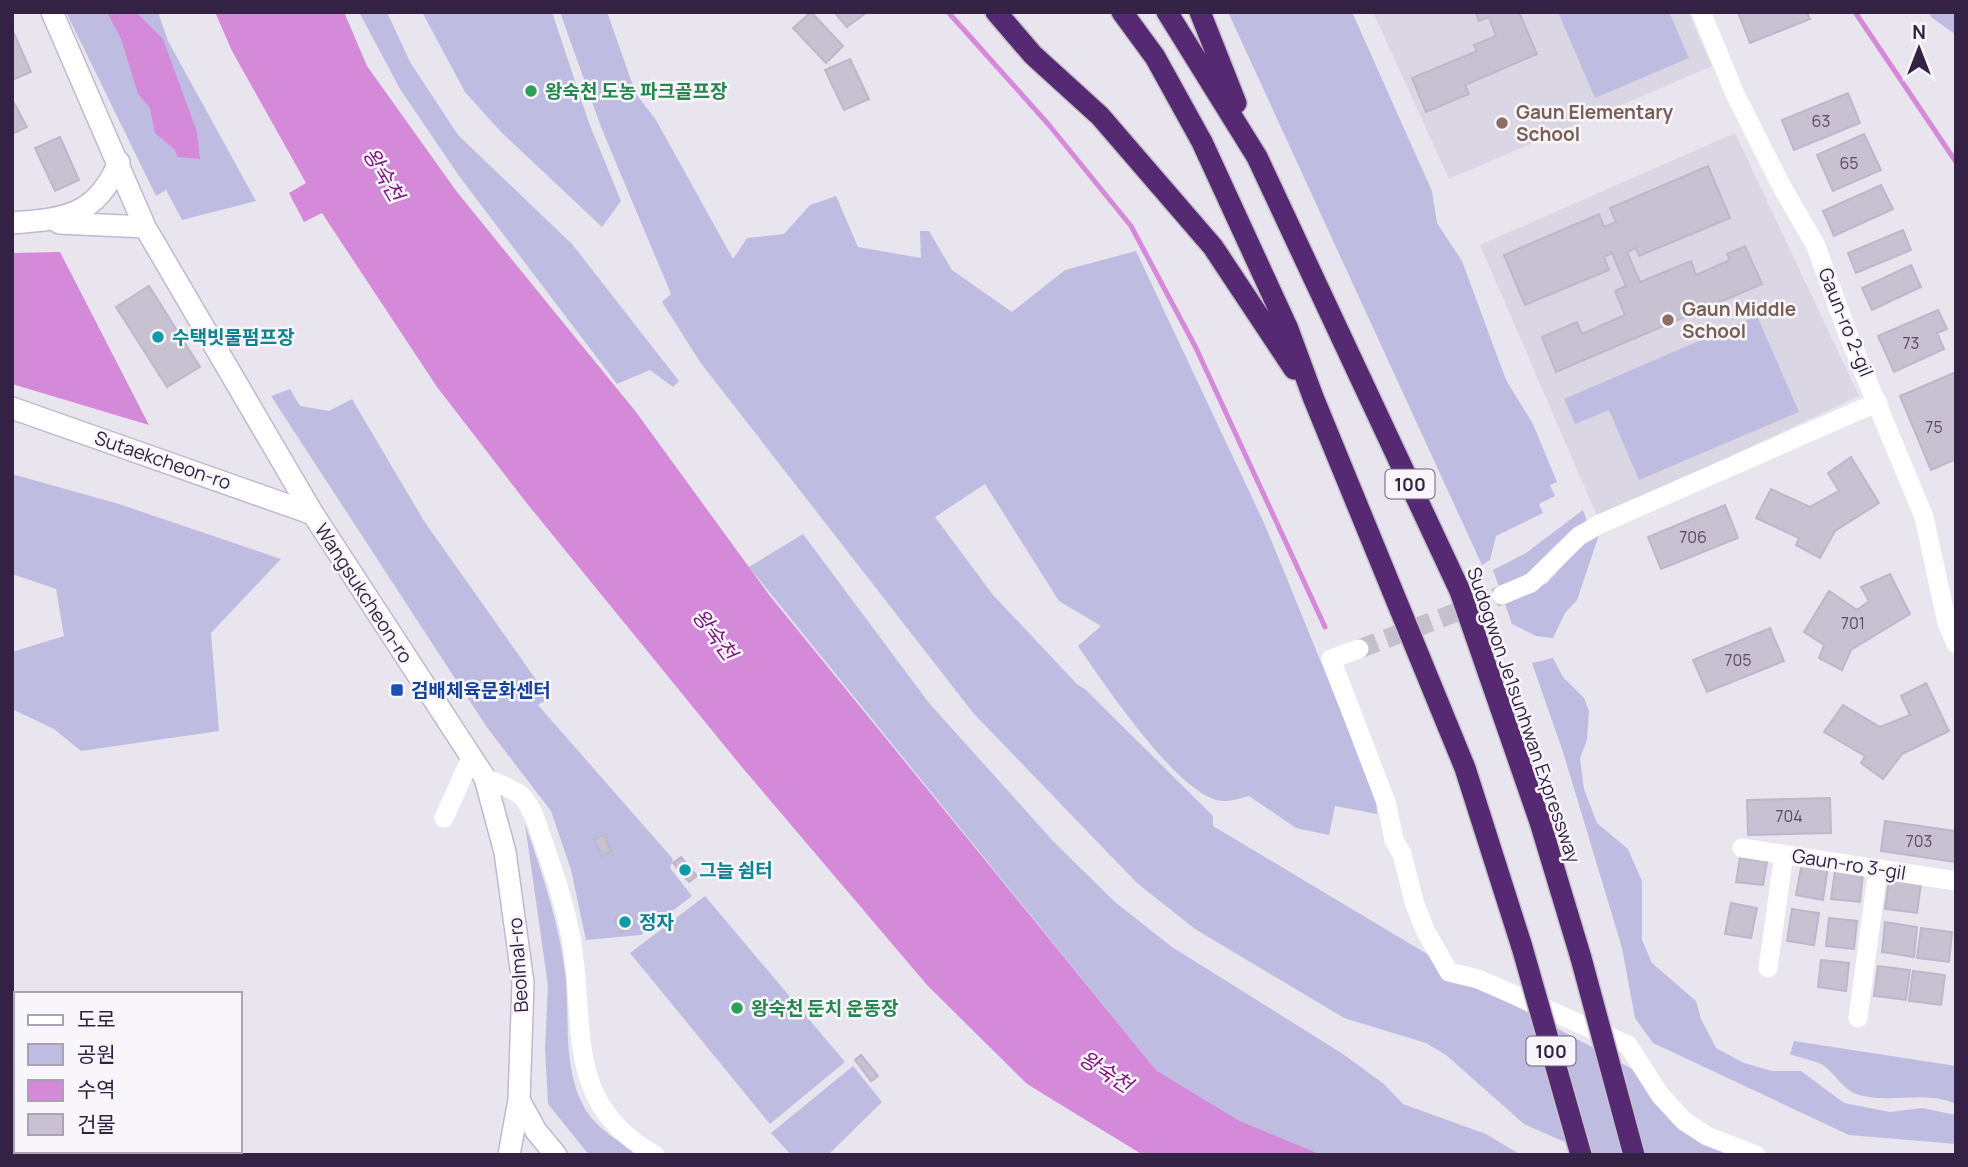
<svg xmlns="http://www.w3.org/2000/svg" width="1968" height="1167" font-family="Manrope,'Noto Sans KR',sans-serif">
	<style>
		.built { fill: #dbd6e3 }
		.green { fill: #bfbce2 }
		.water { fill: #d589d9 }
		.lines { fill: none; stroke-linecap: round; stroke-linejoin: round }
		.stream { stroke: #d589d9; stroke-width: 5 }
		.building { fill: #c7c1d1; stroke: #beb6ca; stroke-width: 2 }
		.street-tunnel { stroke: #c5becd; stroke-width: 19; stroke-dasharray: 19 10; stroke-linecap: butt }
		.secondary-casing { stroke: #c2b7d0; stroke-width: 24 }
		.highway-casing { stroke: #c6c1cb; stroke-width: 24 }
		.street { stroke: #fff; stroke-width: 19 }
		.secondary { stroke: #fff; stroke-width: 21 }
		.highway { stroke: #562a73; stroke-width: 21 }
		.highway-bridge-casing { stroke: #c6c1cb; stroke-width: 24; stroke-linecap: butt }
		.highway-bridge { stroke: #562a73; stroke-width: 21 }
		.leisure-dot { fill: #2e9e5b; stroke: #f8f6fb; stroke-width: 2.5 }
		.education-dot { fill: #8d6e63; stroke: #f8f6fb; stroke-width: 2.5 }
		.culture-dot { fill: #0f9aa8; stroke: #f8f6fb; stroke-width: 2.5 }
		.transit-dot { fill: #1a4fb4; stroke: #f8f6fb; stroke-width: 2.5 }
		.labels { text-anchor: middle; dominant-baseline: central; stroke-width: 5; stroke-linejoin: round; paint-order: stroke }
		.number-label { font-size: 16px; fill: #594a67 }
		.shield { fill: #f8f6fb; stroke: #6f627b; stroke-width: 2 }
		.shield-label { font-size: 18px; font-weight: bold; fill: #342244 }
		.leisure-label { font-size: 19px; font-weight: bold; fill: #27864d; stroke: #f8f6fb; text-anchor: start }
		.education-label { font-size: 19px; font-weight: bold; fill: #785e54; stroke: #f8f6fb; text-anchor: start }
		.street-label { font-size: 19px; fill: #342244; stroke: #f8f6fb }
		.culture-label { font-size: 19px; font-weight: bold; fill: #0d838f; stroke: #f8f6fb; text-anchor: start }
		.transit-label { font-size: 19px; font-weight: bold; fill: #164399; stroke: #f8f6fb; text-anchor: start }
		.water-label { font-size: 21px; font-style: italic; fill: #831586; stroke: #f8f6fb }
	</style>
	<rect width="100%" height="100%" fill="#e9e5ef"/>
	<!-- built -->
	<path class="built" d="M1373,12H1688L1712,66L1449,179Z
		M1735,133L1859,396L1598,518L1480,245Z"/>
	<!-- green -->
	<path class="green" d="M66,12H158L168,41L256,201L182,220L166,190L156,196Z
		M359,12H387L410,62L458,135L572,244L679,381L673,387L650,370L617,384L459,176L400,89Z
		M422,12H552L589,123L621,201L602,227L501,132L465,92Z
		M560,12H607L636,94L656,120L733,259L747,238L784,234L810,205L836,196L858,247L921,258L920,231H929L952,270L1012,312L1065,270L1136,251L1265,525L1376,797L1377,814L1335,806L1329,835L1296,828L1249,796C1241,798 1230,802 1222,801C1180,798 1102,681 1078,646L1101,626L1059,601L985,484L935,517L993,595L1077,684L1086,690L1213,816V826L1499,997L1638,1072L1738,1155H1594L1524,1124L1446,1055L1426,1043L1344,1018L1195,929L1137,883L974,714L700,362L662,302L671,294L601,127Z
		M1228,12H1352L1432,191L1437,223L1462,261L1506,380L1533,424L1557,482L1550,485L1555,496L1539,504L1543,513L1496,536L1490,560L1482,565Z
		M1558,12H1669L1689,58L1595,98Z
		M1929,12H1956V35L1931,17Z
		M1757,316L1799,412L1639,480L1609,410L1575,424L1564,399Z
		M290,389L300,406L329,411L352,399L424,521L549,698L538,705L673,859L670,868L692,896L641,935L586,940L571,870L551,811L486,726L271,396Z
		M12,474L119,504L281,559L211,633L219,731L81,751L54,729L12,709V652L64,636L56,589L12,574Z
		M1583,510L1588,524L1530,572L1508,584L1514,599L1547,583L1586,540L1600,532L1577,600L1565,613L1553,638L1536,636L1512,624L1493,570L1526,553Z
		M803,534L929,703L1053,841L1115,902L1172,947L1343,1054L1384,1084L1403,1104L1486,1134L1521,1155H1322L1238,1120L1156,1070L749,567Z
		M1553,658L1563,677L1584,698L1589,711L1587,740L1580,758L1584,789L1597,823L1628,849L1642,881V940L1652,963L1696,1001L1701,1019L1716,1048L1744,1063L1772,1071H1801L1844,1103L1890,1112L1922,1108L1956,1115V1144L1849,1135L1653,1043L1635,1018L1622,948L1564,755L1532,663Z
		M525,824C543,875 560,926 566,979C569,1019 564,1065 581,1101C592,1126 617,1140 639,1155H589L548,1104L545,1048L548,986Z
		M705,896L845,1062L770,1124L630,953Z
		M1794,1041L1956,1066V1104C1924,1090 1891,1104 1859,1095C1842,1090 1835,1072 1821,1064C1812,1060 1800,1058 1790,1054Z
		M853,1066L882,1102L828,1155H791L771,1133Z"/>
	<!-- water -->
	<path class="water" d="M107,12H136L163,39L197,132L200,159L178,157L174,149L155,133L150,108L138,94L121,39Z
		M215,12H344L367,66L457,192L636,412L770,596L1156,1070L1238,1120L1322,1155H1143L1027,1084L927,985L741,766L525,501L437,387L322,213L304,222L289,193L306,183L232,51Z
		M60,252L149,425L12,384V253Z"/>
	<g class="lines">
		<!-- stream -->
		<path class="stream" d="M948,12L1049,125L1131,226L1196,348L1325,627
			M1855,12L1956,162"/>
	</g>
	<!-- building -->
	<path class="building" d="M811,12L843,46L826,63L793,28Z
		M834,12H867L847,27Z
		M1475,12H1519L1537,54L1465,85L1469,94L1426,112L1412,78L1477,51L1474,45L1496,36L1489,17L1479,21Z
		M1738,12H1807L1810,19L1750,43Z
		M12,29L31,72L12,80Z
		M850,59L869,99L844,110L825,70Z
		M1848,93L1860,123L1794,150L1782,120Z
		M14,103L27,127L12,134V104Z
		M1864,134L1881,170L1833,191L1817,155Z
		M60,137L79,180L55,191L35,148Z
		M1708,166L1730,218L1639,256L1636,248L1627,252L1640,282L1691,261L1696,275L1730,260L1727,254L1745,246L1762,284L1556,372L1542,337L1577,322L1582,334L1625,315L1615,291L1626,286L1612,253L1604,257L1609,270L1525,305L1504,255L1599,214L1604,227L1616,222L1610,208Z
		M1881,185L1893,209L1834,236L1823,211Z
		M1903,230L1911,250L1856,273L1848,253Z
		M1911,265L1921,287L1872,310L1862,288Z
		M149,286L200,367L167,387L116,307Z
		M1938,310L1947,329L1937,333L1944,349L1894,372L1878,336Z
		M1956,372V459L1931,470L1900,396Z
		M1851,457L1879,503L1835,531L1820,558L1796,545L1799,538L1756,518L1771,489L1810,507L1839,491L1828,473Z
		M1725,505L1738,538L1661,569L1648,537Z
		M1890,574L1910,614L1851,650L1842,670L1819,658L1824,645L1804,632L1829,591L1857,610L1869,601L1861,587Z
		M1770,628L1784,661L1707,692L1693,660Z
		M1926,683L1949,731L1902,754L1883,779L1861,763L1865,756L1824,732L1843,705L1880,727L1910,715L1901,696Z
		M1830,798L1831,833L1748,835L1747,800Z
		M1885,821L1956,831V862L1881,851Z
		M605,835L611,852L601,856L595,838Z
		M681,857L697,876L689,882L673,863Z
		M1740,858L1767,862L1763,885L1736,882Z
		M1802,863L1828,867L1823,900L1796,895Z
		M1835,871L1863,874L1860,902L1831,899Z
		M1889,879L1921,883L1917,913L1885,909Z
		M1731,903L1757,908L1751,938L1725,934Z
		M1792,909L1819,913L1814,945L1787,941Z
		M629,913L635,926L620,932L615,919Z
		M1829,918L1857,921L1854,949L1826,946Z
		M1885,922L1917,927L1914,957L1882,952Z
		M1921,928L1952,932L1949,962L1917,958Z
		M1821,960L1849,963L1846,991L1818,987Z
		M1878,966L1910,970L1906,1000L1874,996Z
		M1913,971L1945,975L1941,1005L1909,1001Z
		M861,1055L878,1076L871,1081L855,1060Z"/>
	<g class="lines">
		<!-- street-tunnel -->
		<path class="street-tunnel" d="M1359,649L1502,595"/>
		<!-- secondary casing -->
		<g class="secondary-casing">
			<path id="secondary" d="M52,12L145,227L313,514L485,778L505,852L523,983L519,1100L509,1155
				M12,223C65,219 97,216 119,162
				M59,223L145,227
				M12,408L313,514
				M519,1100L536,1131L556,1155"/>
		</g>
		<!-- highway casing -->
		<g class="highway-casing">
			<path id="highway" d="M996,12L1033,55L1100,116L1213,247L1294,369
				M1122,12L1155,57L1202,142L1288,329L1313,397L1465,768L1522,947
				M1167,12L1257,157L1460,591L1540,822L1581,958
				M1200,12L1236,103"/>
		</g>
		<!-- street -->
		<path class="street" d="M1701,12L1735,94L1782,187L1816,246L1847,332L1924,517L1947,623L1956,644
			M1502,595L1531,583L1579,536L1600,524L1878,402
			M1359,649L1331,659L1387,805L1394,840L1402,854L1415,905L1426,932L1449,972L1478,979L1628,1045L1660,1095L1684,1121L1707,1136L1756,1155
			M485,778C496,783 509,787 519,794C531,802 538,827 543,841C554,873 565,905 571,938C587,1026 562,1103 655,1155
			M444,818L470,760
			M1742,848L1956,881
			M1768,968L1784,854
			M1858,1018L1878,869"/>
		<!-- secondary -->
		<use href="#secondary" class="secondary"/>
		<!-- highway -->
		<use href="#highway" class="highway"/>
		<!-- highway-bridge casing -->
		<g class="highway-bridge-casing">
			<path id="highway-bridge" d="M1522,947L1581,1155
				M1581,958L1634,1155"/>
		</g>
		<!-- highway-bridge -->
		<use href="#highway-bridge" class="highway-bridge"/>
	</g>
	<!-- markers -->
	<g class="leisure-dot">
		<circle cx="531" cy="91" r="7"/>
		<circle cx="737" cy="1008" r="7"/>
	</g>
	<g class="education-dot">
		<circle cx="1502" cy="123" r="7"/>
		<circle cx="1668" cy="320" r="7"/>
	</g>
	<g class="culture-dot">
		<circle cx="158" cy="337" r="7"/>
		<circle cx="685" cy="870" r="7"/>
		<circle cx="625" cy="922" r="7"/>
	</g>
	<rect class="transit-dot" x="390" y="683" width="14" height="14" rx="3.5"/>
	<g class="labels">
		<!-- number labels -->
		<g class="number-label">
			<text x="1821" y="121">63</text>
			<text x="1849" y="163">65</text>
			<text x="1911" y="343">73</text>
			<text x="1934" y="427">75</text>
			<text x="1693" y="537">706</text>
			<text x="1853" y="623">701</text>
			<text x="1738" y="660">705</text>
			<text x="1789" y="816">704</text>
			<text x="1919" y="841">703</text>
		</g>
		<!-- shield labels -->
		<g class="shield">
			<rect x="1385.5" y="469.5" width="49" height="29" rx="5"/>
			<rect x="1526.5" y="1036.5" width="49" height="29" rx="5"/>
		</g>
		<g class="shield-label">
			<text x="1410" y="484">100</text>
			<text x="1551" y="1051">100</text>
		</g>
		<!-- leisure labels -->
		<g class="leisure-label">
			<text x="545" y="91">왕숙천 도농 파크골프장</text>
			<text x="751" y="1008">왕숙천 둔치 운동장</text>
		</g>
		<!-- education labels -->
		<g class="education-label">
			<text x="1516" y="112">Gaun Elementary<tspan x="1516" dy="22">School</tspan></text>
			<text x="1682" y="309">Gaun Middle<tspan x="1682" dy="22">School</tspan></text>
		</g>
		<!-- street labels -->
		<g class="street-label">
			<text transform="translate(1846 322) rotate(68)">Gaun-ro 2-gil</text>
			<text transform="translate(163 460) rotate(19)">Sutaekcheon-ro</text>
			<text transform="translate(364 593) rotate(57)">Wangsukcheon-ro</text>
			<text transform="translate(1524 715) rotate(71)">Sudogwon Je1sunhwan Expressway</text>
			<text transform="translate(1849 864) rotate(9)">Gaun-ro 3-gil</text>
			<text transform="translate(518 965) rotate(-94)">Beolmal-ro</text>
		</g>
		<!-- culture labels -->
		<g class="culture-label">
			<text x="172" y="337">수택빗물펌프장</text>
			<text x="699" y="870">그늘 쉼터</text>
			<text x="639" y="922">정자</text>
		</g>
		<!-- transit labels -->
		<g class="transit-label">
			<text x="411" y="690">검배체육문화센터</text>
		</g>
		<!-- water labels -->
		<g class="water-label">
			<text transform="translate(384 174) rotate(59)">왕숙천</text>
			<text transform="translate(715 634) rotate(53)">왕숙천</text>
			<text transform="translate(1106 1071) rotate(33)">왕숙천</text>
		</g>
	</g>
	<!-- border -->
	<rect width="1968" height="1167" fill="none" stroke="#342244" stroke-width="28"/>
	<!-- legend -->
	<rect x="14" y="992" width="228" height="161" fill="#f8f6fb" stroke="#aaa1b2" stroke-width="2"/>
	<rect x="28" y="1015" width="35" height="10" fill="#ffffff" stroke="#aaa1b2" stroke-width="2"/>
	<text x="77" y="1027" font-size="21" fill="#342244">도로</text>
	<rect x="28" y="1044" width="35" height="21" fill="#bfbce2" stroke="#aaa1b2" stroke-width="2"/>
	<text x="77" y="1062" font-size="21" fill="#342244">공원</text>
	<rect x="28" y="1080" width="35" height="21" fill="#d589d9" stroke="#aaa1b2" stroke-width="2"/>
	<text x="77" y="1097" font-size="21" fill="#342244">수역</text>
	<rect x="28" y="1114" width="35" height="21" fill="#c7c1d1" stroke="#aaa1b2" stroke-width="2"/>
	<text x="77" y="1132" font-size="21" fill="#342244">건물</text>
	<!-- north arrow -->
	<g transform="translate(1919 49)" stroke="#f8f6fb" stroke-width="5" paint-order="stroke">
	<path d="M0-5L12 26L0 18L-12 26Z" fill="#342244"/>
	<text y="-10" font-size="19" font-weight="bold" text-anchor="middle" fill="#342244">N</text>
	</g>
</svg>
